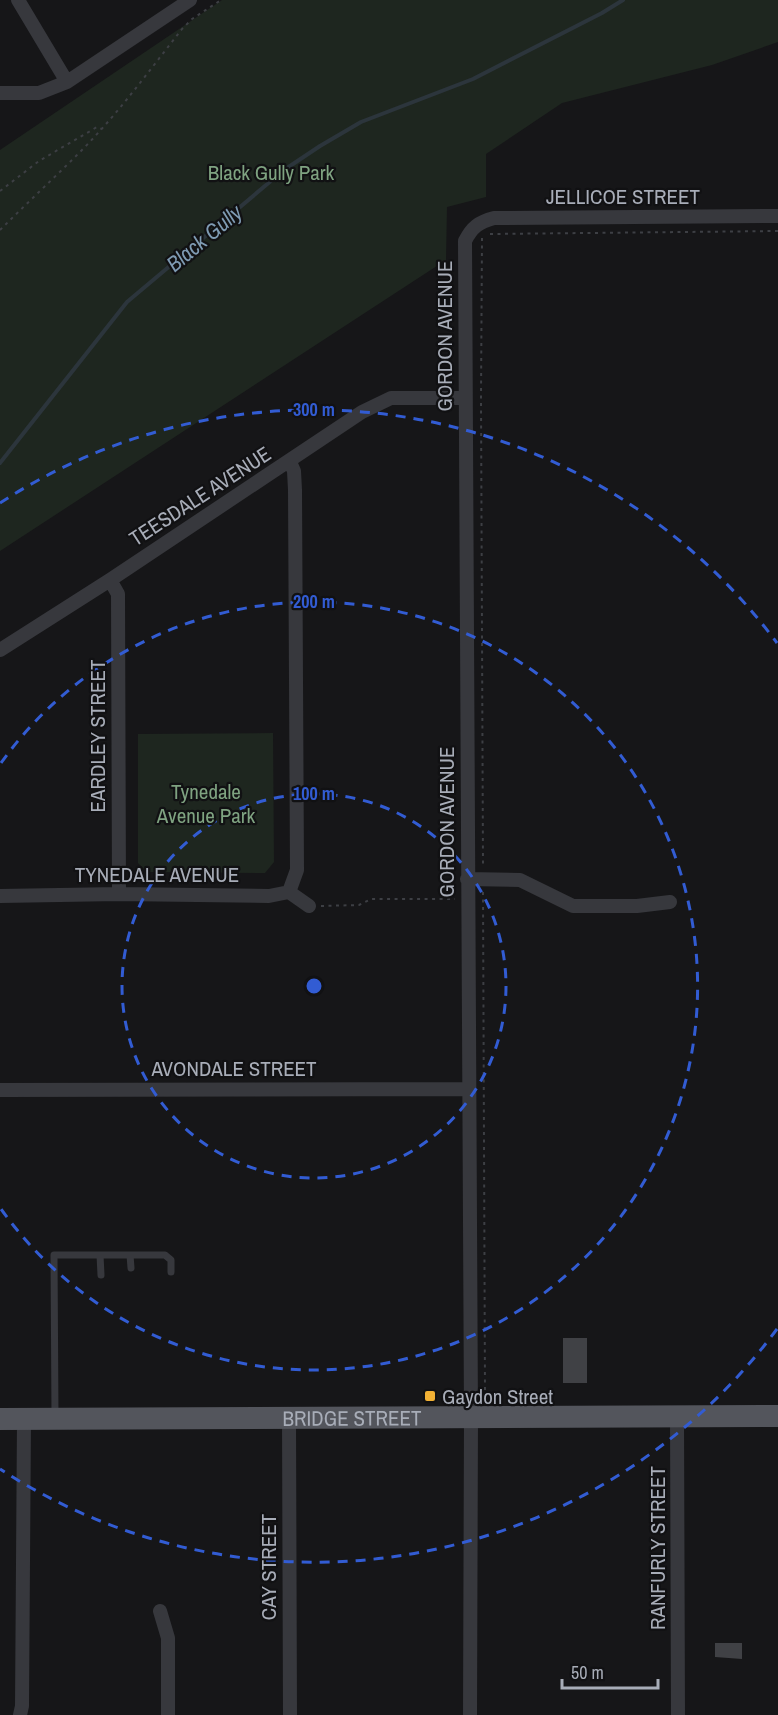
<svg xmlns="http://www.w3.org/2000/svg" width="778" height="1715" font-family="'Archivo Narrow',sans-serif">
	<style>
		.green { fill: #1e261f }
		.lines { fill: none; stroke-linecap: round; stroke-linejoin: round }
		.stream { stroke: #2c353c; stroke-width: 4 }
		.building { fill: #404145 }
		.path { stroke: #3d3f44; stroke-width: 2; stroke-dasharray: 3 4.5; stroke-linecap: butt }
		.service { stroke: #37383d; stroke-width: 7 }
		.minor { stroke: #37383d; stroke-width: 14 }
		.primary { stroke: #53555c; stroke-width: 22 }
		.ring { fill: none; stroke: #325cd3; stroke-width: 3; stroke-dasharray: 10 8 }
		.poi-dot { fill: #f2b134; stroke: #111113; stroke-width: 2 }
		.labels { text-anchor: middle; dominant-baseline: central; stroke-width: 4.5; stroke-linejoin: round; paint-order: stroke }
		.park-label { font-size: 21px; fill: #7fa381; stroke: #111113 }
		.street-label { font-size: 21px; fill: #a8adb8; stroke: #111113 }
		.poi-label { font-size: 21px; fill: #a8adb8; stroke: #111113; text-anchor: start }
		.water-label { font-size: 22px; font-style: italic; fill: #7f9bb3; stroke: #111113 }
		.centre { fill: #325cd3; stroke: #111113; stroke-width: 3 }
		.ring-label { font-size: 18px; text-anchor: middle; font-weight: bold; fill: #325cd3; stroke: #111113; stroke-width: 4.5; stroke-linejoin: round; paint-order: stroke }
	</style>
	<rect width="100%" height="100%" fill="#161618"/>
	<!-- green -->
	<path class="green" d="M222,0H778V42L712,65L562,103L486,154V197L447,207L446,260L0,551V150Z
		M273,733L274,862L265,873L147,872L138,863V734Z"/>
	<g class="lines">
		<!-- stream -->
		<path class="stream" d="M0,463L127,302L284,170L320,146L361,122L473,79L602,13L623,0"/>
	</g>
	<!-- building -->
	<path class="building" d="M563,1338H587V1383H563Z
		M715,1643H742V1659L715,1657Z"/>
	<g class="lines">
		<!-- path -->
		<path class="path" d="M0,191L39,161L97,127L102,129
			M0,230C26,204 53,179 79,153C117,115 149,71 182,29L192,19L221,0
			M490,234L778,231
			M482,238L481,398L483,865
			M483,892L485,1390
			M321,906L359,905L371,899H455"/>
		<!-- service -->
		<path class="service" d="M100,1255H130L131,1268
			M130,1255H165L171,1260V1272
			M55,1416L54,1255H100L101,1275"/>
		<!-- minor -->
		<path class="minor" d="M18,0L67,82
			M0,93H39L67,82L190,0
			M110,580L118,594L119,894
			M0,650L110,580L362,412L391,398H465
			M467,879L520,880L573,906H637L670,902
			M289,892L297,870L295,490L294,471L290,462
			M0,896L119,894L269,896L289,892L309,906
			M0,1090L468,1089
			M677,1416L678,1715
			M289,1419L290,1715
			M160,1611L168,1638V1715
			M20,1715L22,1706L24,1419
			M470,1715L471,1417L465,241C472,227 479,222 494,218L778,216"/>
		<!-- primary -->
		<path class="primary" id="s1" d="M0,1419L778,1416"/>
	</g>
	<!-- distance rings -->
	<g class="ring">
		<circle cx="314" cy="986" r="192"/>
		<path d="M1 763A384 384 0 1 1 1 1209"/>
		<path d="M777 1329A576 576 0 0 1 0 1469M0 503A576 576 0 0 1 777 643"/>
	</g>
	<!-- markers -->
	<rect class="poi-dot" x="424" y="1390" width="12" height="12" rx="3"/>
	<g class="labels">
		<!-- park labels -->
		<g class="park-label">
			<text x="271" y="172">Black Gully Park</text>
			<text x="206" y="791">Tynedale<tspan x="206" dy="24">Avenue Park</tspan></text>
		</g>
		<!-- street labels -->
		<g class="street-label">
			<text x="623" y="196">JELLICOE STREET</text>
			<text transform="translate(444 336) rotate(-90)">GORDON AVENUE</text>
			<text transform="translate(200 496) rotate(-33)">TEESDALE AVENUE</text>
			<text transform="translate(97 736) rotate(-90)">EARDLEY STREET</text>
			<text transform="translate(446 822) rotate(-90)">GORDON AVENUE</text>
			<text x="157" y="874">TYNEDALE AVENUE</text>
			<text x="234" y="1068">AVONDALE STREET</text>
			<text stroke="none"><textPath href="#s1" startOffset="352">BRIDGE STREET</textPath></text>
			<text transform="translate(657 1548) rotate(-90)">RANFURLY STREET</text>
			<text transform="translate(268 1567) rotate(-90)">CAY STREET</text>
		</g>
		<!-- poi labels -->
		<g class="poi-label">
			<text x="442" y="1396">Gaydon Street</text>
		</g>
		<!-- water labels -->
		<g class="water-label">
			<text transform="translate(204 238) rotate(-40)">Black Gully</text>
		</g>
	</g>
	<circle cx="314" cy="986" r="9" class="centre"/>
	<g class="ring-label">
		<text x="314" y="416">300 m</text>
		<text x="314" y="608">200 m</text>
		<text x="314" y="800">100 m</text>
	</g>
	<!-- scale -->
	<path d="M562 1679v9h96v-9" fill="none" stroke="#a8adb8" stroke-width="3"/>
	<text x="571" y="1679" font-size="18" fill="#a8adb8" stroke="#111113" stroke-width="4.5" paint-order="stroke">50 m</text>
</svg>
